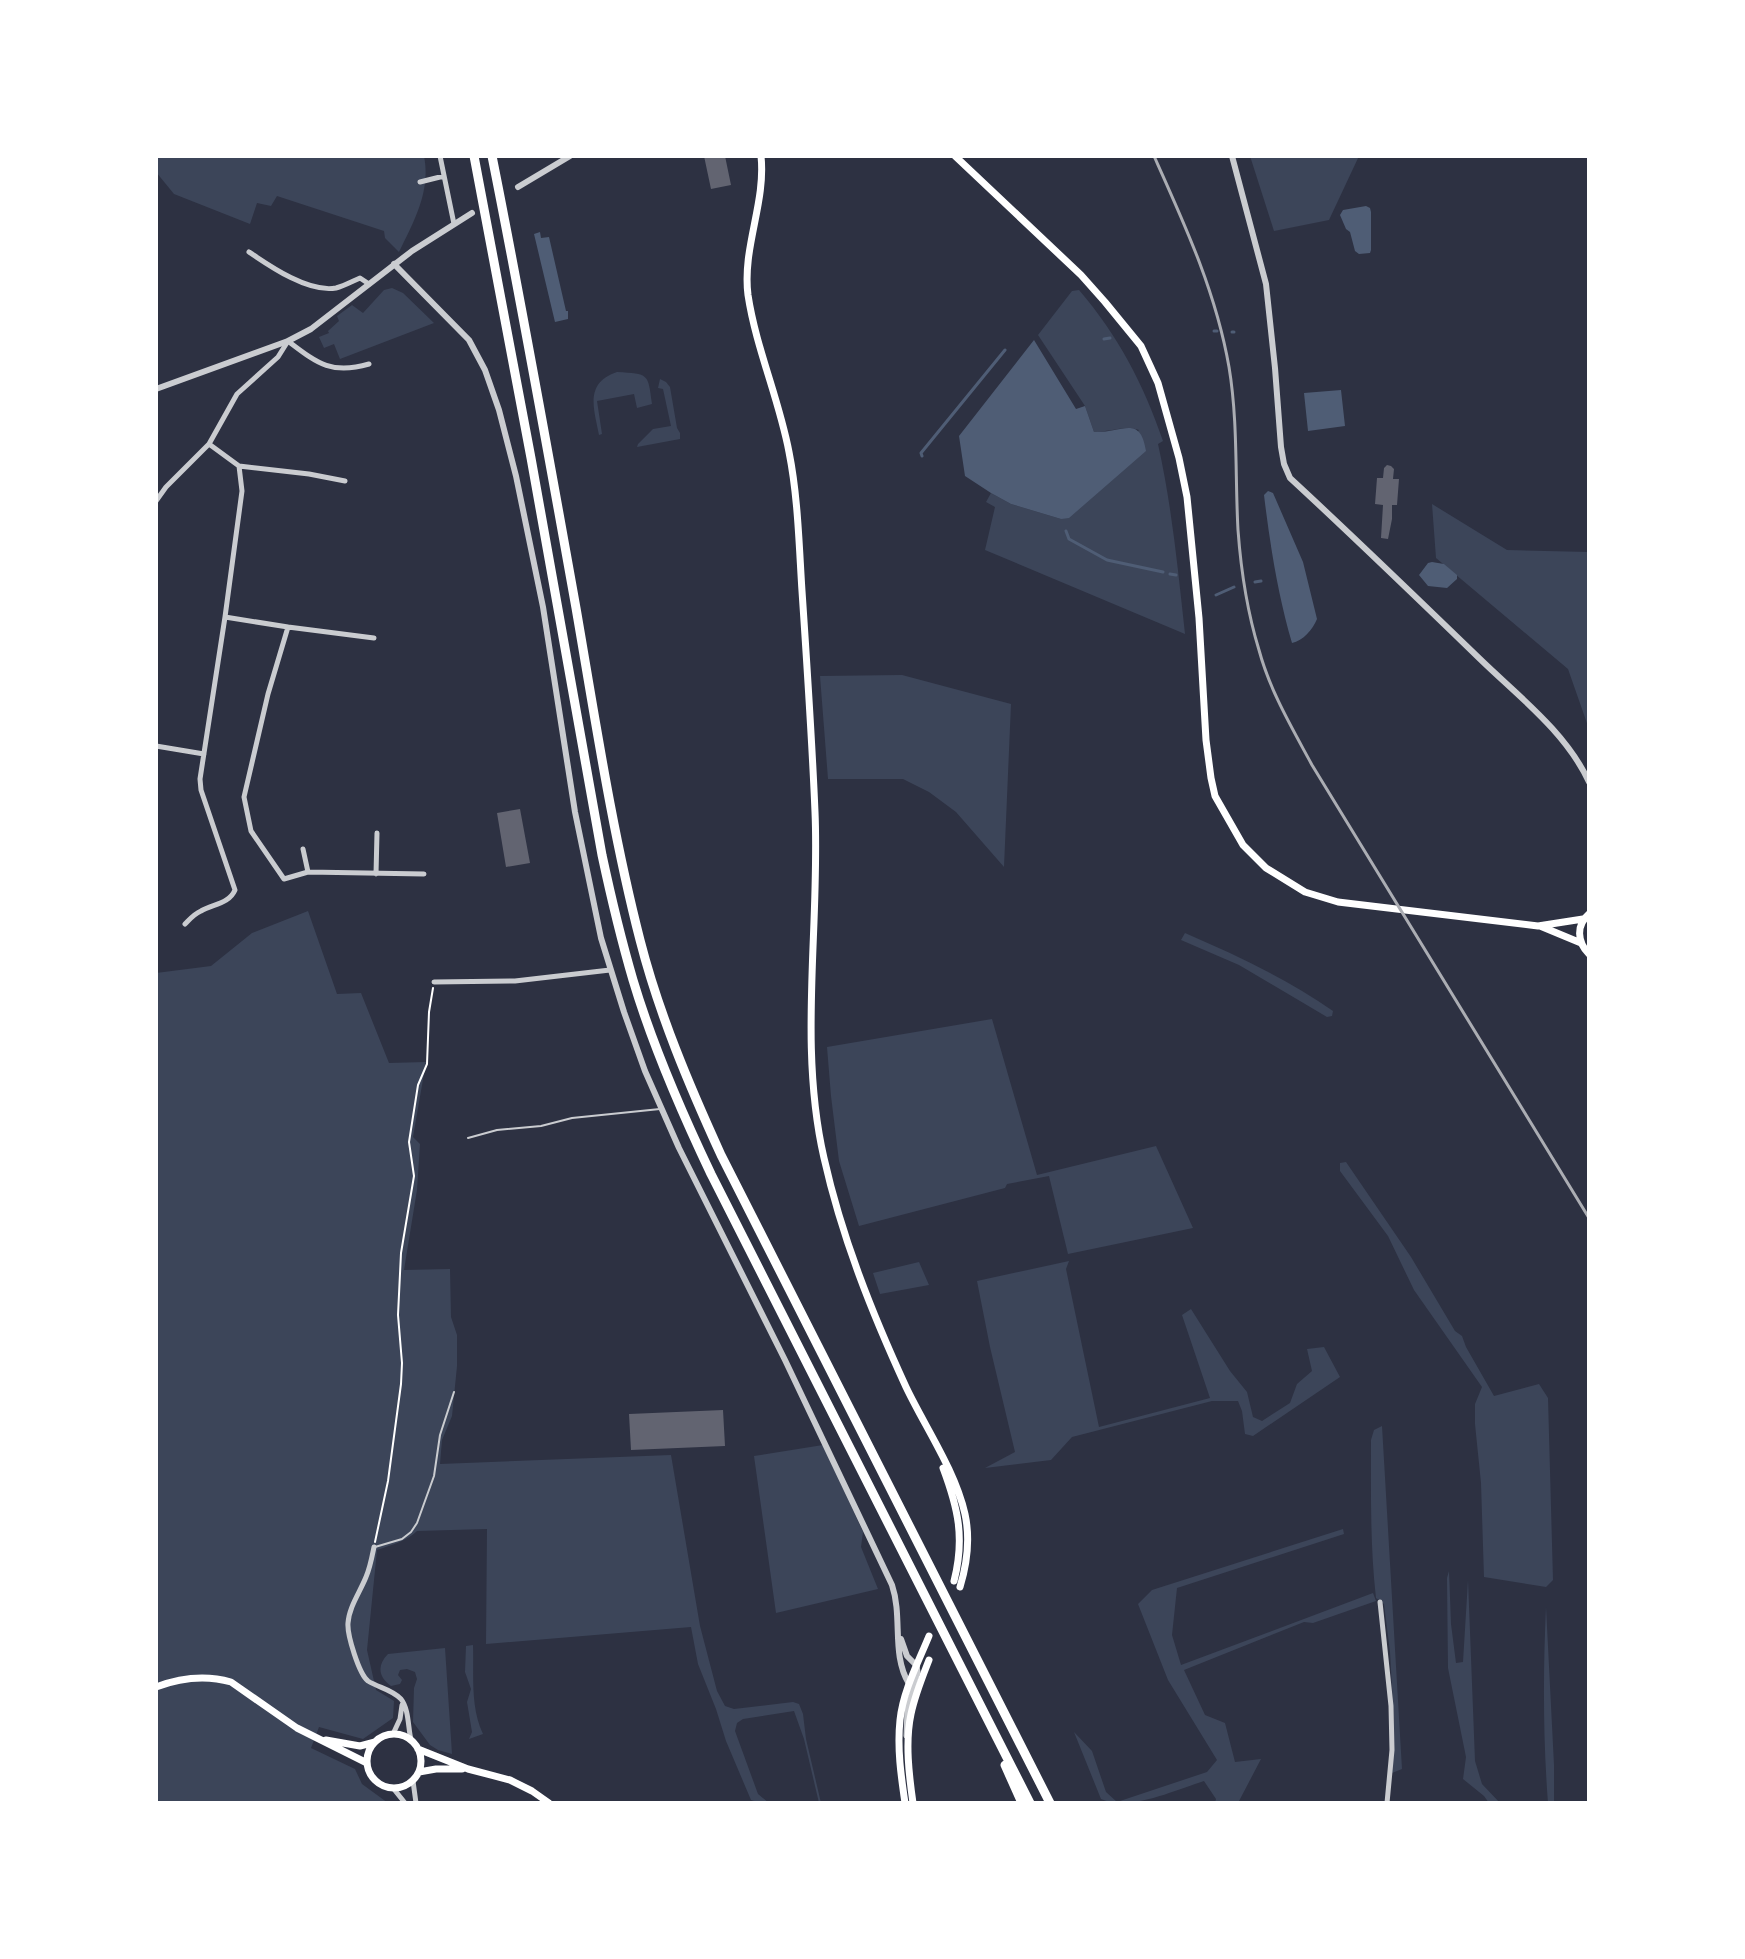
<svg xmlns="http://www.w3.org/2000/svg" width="1745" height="1959" font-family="'Public Sans',sans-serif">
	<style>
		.green { fill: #3c4559 }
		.water { fill: #4f5d75 }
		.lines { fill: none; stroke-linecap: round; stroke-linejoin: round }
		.stream { stroke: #4f5d75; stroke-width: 3 }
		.building { fill: #626471 }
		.path { stroke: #fff; stroke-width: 2 }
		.service { stroke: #caccd0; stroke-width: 2 }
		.minor { stroke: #caccd0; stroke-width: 5 }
		.tertiary { stroke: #caccd0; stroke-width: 6 }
		.secondary { stroke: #fff; stroke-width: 7 }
		.motorway { stroke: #fff; stroke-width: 9 }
		.rail { stroke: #abadb3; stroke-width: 3 }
	</style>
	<rect width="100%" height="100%" fill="#2d3142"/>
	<!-- green -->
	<path class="green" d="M156,156H424C431,191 414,221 399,252L385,238L384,231L277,196L271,206L257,203L250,224L174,194L156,172Z
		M1250,156H1359L1329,220L1274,231Z
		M392,288L403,293L434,323L340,359L334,344L324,348L319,337L329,333L328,331L339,321L337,316L352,305L363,313L384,290Z
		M1079,290C1119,337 1143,383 1163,441L1158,444C1172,507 1178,570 1185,634L985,550L995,507L986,502L991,493L1011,504L1061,519L1139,430C1127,425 1108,432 1094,432L1085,406L1038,335L1072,291Z
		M617,372C649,374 648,373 652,404L637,408L634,394L597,401L602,434L599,435C594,409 584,383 617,372Z
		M660,379L666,382L670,387L677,428L680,433V439L637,447L638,444L653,429L671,426L663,389L658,388Z
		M1432,504L1507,550L1589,552V729L1568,669L1436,558Z
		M902,675L1011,704L1004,867L956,812L929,792L903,779H828L820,676Z
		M308,911L337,994L361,993L389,1063L426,1062L413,1137L420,1144L417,1190L404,1270L450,1269L451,1317L457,1335V1366L452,1416L442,1440L440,1464L671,1455L700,1626L717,1691L725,1706L734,1709L793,1702L799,1704L803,1714L806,1739L821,1803H819L804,1739L794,1711L743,1719L737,1723L735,1731L758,1794L769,1803H761L751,1800L726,1741L716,1709L698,1664L691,1627L486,1644L487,1529L417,1531C407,1541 391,1545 377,1550L367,1650L376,1690L394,1701L393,1718L363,1739L319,1727L311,1748L355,1769L362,1784L388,1803H156V973L211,966L252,933Z
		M1185,933C1236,955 1287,979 1333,1011L1332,1016L1327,1017L1239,965L1181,940Z
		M992,1019L1037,1175L1156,1146L1193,1228L1068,1254L1049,1176L1007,1184L1005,1188L859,1226L839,1161L831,1096L827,1047Z
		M1346,1162L1411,1257L1455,1331L1462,1336L1466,1347L1494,1396L1539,1384L1548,1398L1553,1580L1546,1587L1484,1577L1481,1483L1475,1424V1404L1482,1387L1414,1290L1388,1236L1340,1171V1163Z
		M1069,1261L1066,1269L1099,1427L1210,1398L1182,1315L1191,1309L1230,1371L1247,1392L1253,1417L1262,1421L1290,1403L1297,1384L1312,1371L1307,1349L1324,1347L1340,1377L1253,1436L1245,1434L1242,1411L1238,1401H1212L1072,1437L1051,1460L985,1468L1015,1452L990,1347L977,1281Z
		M919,1262L929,1285L880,1294L873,1273Z
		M1382,1426L1402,1769L1392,1773L1394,1723L1390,1652L1384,1604L1376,1598C1370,1546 1371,1493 1371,1440L1374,1430Z
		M823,1445L863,1532L861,1547L878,1589L776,1613L754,1456Z
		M1343,1529L1344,1534L1177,1588L1172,1635L1181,1665L1373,1593L1376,1601L1313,1623L1304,1622L1184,1670L1205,1715L1225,1723L1235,1762L1261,1759L1238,1803H1215L1216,1799L1204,1781C1175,1790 1129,1812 1101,1799L1074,1732L1092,1751L1106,1792L1117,1802L1207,1772L1217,1760L1168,1680L1138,1604L1152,1590Z
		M1449,1571L1451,1624L1456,1663L1463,1662L1468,1580L1475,1761L1482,1784L1500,1803H1489L1484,1796L1463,1779L1466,1757L1448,1668L1447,1578Z
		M1546,1607L1554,1765V1803H1548C1543,1738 1543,1672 1546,1607Z
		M473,1645C474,1675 470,1706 483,1734L469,1739L472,1732L467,1702L471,1689L465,1672L466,1646Z
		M445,1648L452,1754L438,1750L430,1745L413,1722L414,1688L417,1679L415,1672L407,1669L400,1670L398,1675L402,1680L400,1684L391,1686C378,1677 377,1665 388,1654Z"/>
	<!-- water -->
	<path class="water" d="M1366,206L1370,208L1371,212V250L1370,253L1359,254L1355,251L1350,232L1346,229L1340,215L1343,210Z
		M540,232L541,238L549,237L566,311H568V319L555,322L534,234Z
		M1034,340L1076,409L1085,406L1094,432C1123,433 1140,414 1146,451L1069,518L1061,519L1011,504L991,493L965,476L959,436Z
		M1341,390L1345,426L1308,431L1304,393Z
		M1268,491L1273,493L1303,562L1317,619C1313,629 1303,641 1292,643C1278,595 1270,545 1264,495Z
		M1432,562L1444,564L1457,575V579L1447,588L1428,586L1419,575L1428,563Z"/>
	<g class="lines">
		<!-- stream -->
		<path class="stream" d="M1214,331H1217
			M1232,332H1234
			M1104,339L1110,338
			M922,456L921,453L1005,350
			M1066,531L1069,539L1107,560L1163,572
			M1170,574L1176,575
			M1255,582L1261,581
			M1216,595L1234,587"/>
	</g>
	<!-- building -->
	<path class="building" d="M704,156H725L731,185L711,189Z
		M1387,465L1391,466L1394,469L1393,479H1399L1397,505H1392V519L1388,539L1381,538L1383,505L1375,504L1377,478H1383L1384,468Z
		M520,809L530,863L506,867L497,813Z
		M723,1410L725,1446L631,1450L629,1414Z"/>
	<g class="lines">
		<!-- path -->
		<path class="path" d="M375,1542L388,1481L401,1384L402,1363L398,1315L401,1253L414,1176L409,1142L418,1085L427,1064L429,1012L433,988"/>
		<!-- service -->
		<path class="service" d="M468,1138L497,1130L541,1126L572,1118L660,1109
			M375,1547L402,1539L411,1532L417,1523L434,1476L440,1435L454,1392"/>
		<!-- minor -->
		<path class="minor" d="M440,156L454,224
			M420,182L444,176
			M249,252C271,267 309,293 336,288C344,286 353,281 360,278L369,284
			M239,466L309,474L345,481
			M156,501L166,487L209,444
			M225,617L288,627L268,694L244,797L251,831L284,879L308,872L424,874
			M288,627L374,638
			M156,746L204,754
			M303,849L308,872
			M376,874L377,833
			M185,924C190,919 194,914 201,911C213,904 229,904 235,890L201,790L200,779L225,617L242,491L239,466L209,444L237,394L278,357L288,341C317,363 331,375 369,364
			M434,982L515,981L610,970
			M374,1547C372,1557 370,1568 366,1577C360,1592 349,1607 348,1623C347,1635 359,1674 368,1681C379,1688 391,1689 401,1699C409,1709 408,1728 411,1740
			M1380,1602L1391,1706L1392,1750L1387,1803
			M393,1734L400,1719L402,1705
			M906,1736L907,1708L918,1672L917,1666
			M413,1781L416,1803
			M393,1788L405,1803"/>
		<!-- tertiary -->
		<path class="tertiary" d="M1232,156L1266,284L1275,368L1281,447L1284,464L1290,478C1354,537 1417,598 1480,659C1518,696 1566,732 1589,782
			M518,187L570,156
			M394,264L469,340L485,370L499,410L516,476L543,607L575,812L601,938L624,1012L645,1071L679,1148L785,1360L892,1585C903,1618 891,1654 909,1684
			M156,389L288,341L311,329L412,251L472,213
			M901,1639L907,1656L917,1666"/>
		<!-- secondary -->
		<path class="secondary" d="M761,156C766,203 742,248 748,295C756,348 779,399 789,452C798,497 799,545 802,591C807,665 812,739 815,812C820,927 798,1045 824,1158C842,1238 872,1313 906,1387C925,1427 955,1470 965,1514C970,1537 967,1564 960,1587
			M955,156L1081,275L1105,302L1141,346L1158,383L1179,458L1187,497L1199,618L1206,740L1211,778L1215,796L1243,845L1266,868L1305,892L1338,902L1538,926L1583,919
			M1589,914C1576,925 1577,942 1589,954
			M1540,926L1581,943
			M943,1468C958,1508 965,1538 954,1581
			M156,1687C180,1678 206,1675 231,1682L297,1728L367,1763
			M367 1761a27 27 0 1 1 54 0a27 27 0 1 1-54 0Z
			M326,1740L360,1746L375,1742
			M418,1749L468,1769L510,1780L532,1791L549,1803
			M419,1772L436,1769H462
			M905,1803C901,1776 897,1748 900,1720C903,1691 918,1663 929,1636
			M913,1803C909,1775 905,1742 911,1714C915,1695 922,1678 929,1660"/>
		<!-- motorway -->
		<path class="motorway" d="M474,156L531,458L602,855C611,897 621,939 633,980C653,1047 681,1111 711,1174L1030,1803
			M492,156C522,306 549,457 576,608C595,718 612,831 640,940C659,1014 689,1085 721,1155L1050,1803
			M1005,1765L1022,1803"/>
		<!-- rail -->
		<path class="rail" d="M1154,156C1185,225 1216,292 1229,367C1238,421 1235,476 1238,530C1241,571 1247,611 1259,650C1270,691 1292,728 1312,765L1589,1218"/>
	</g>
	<!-- border -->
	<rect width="1745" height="1959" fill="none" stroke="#ffffff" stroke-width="316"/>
</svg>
